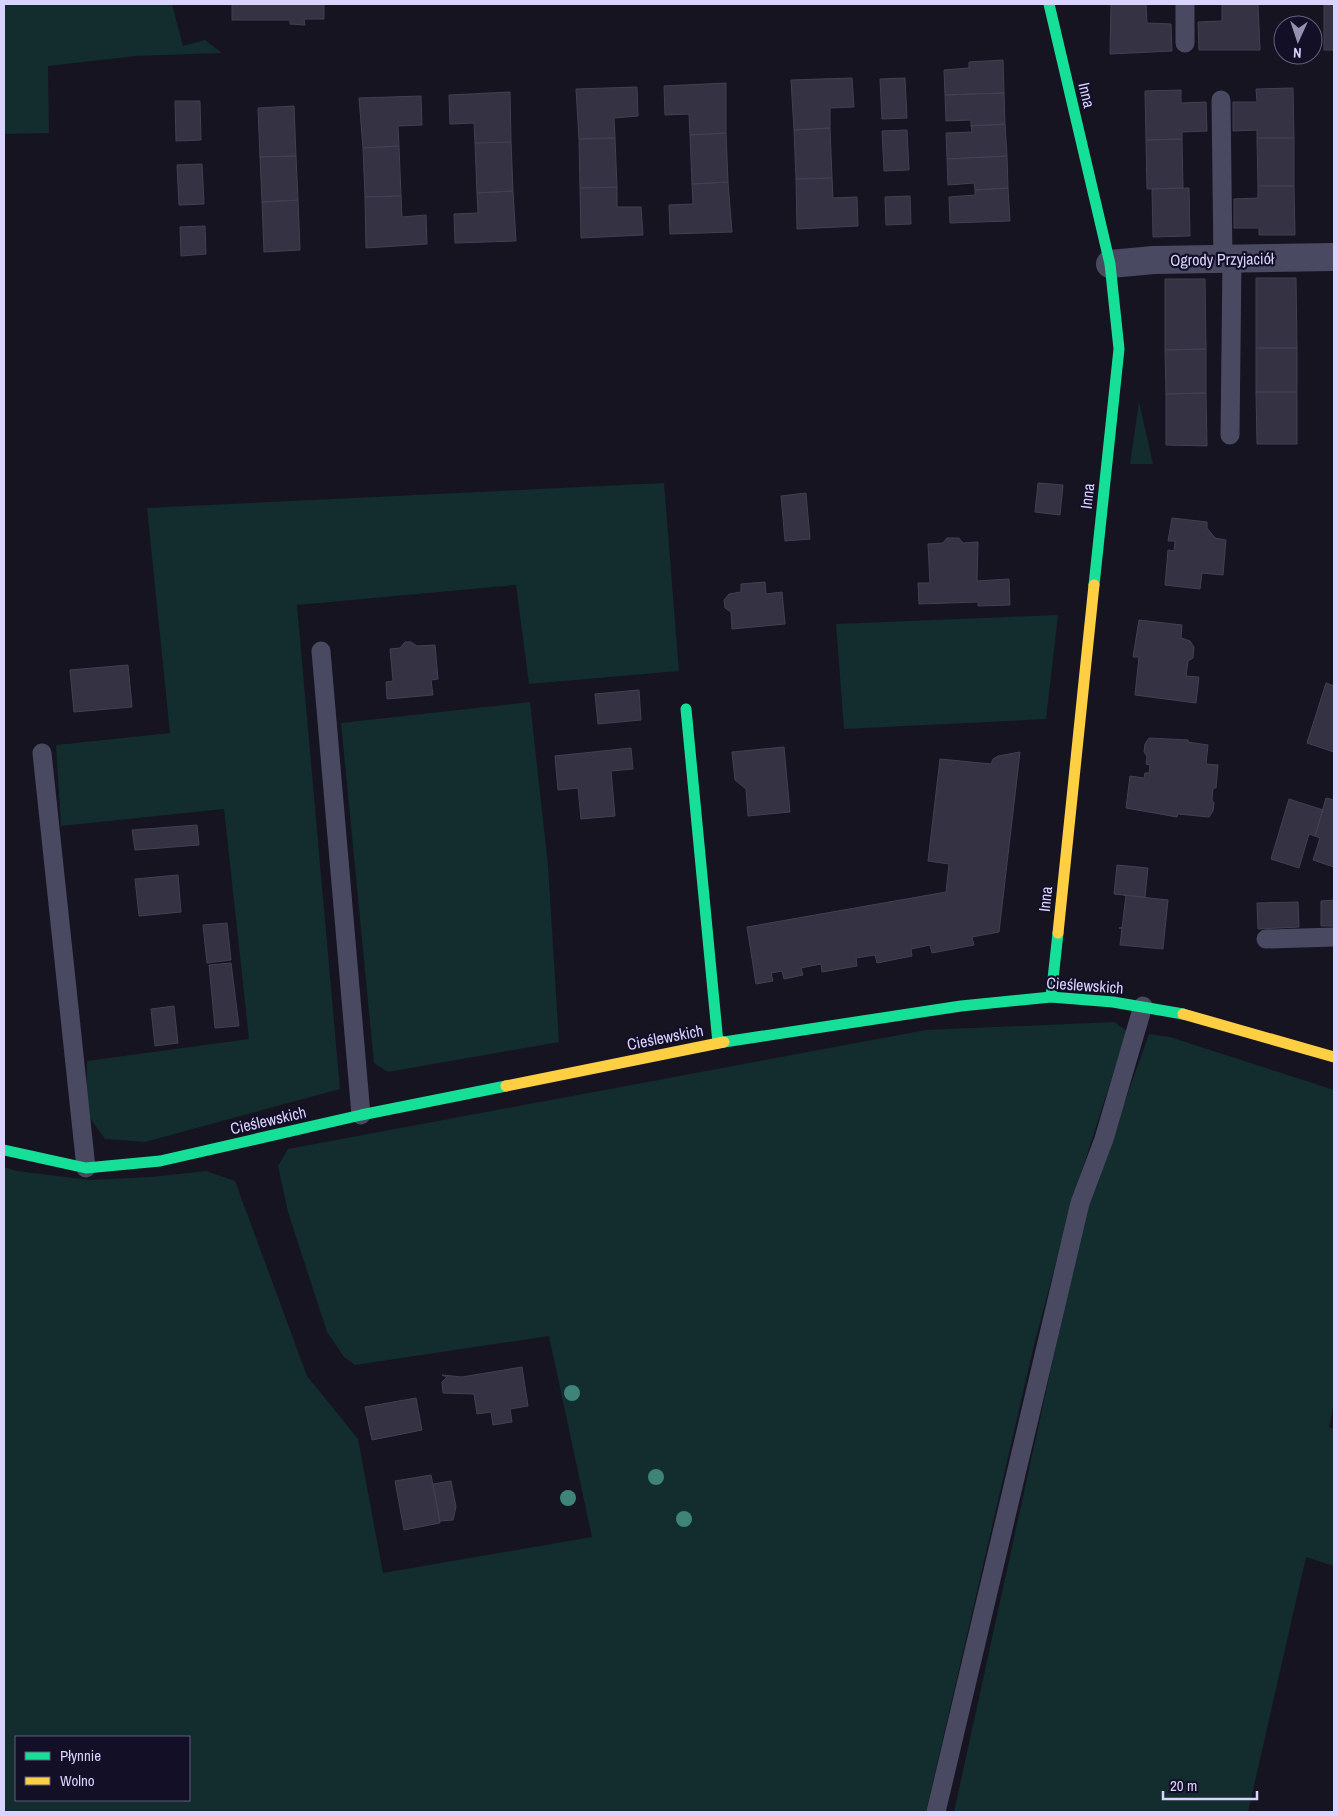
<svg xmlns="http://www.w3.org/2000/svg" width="1338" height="1816" font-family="'Archivo Narrow',sans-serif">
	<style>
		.green { fill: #132c2d; fill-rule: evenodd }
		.building { fill: #343243; stroke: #433f54 }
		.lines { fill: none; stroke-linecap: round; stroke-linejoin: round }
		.lane { stroke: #4a4962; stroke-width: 19 }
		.street { stroke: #4a4962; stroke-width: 28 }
		.fast { stroke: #16e098; stroke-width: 11 }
		.slow { stroke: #ffcf43; stroke-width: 11 }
		.tree { fill: #3e8478 }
		.labels { text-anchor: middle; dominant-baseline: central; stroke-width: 4.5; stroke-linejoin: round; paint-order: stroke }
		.street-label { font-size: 16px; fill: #d9d4ff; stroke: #130f26 }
	</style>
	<rect width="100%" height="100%" fill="#161421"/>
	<!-- green -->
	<path class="green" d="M4,4H172L183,46L205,40L222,53L136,56L48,66L49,133L4,134Z
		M1139,402L1153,464H1130Z
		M664,483L679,671L529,684L516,585L297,605L340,1089L145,1142L105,1139L86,1112L87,1061L249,1039L224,809L61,826L56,745L170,733L147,508Z
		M1058,615L1046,719L844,729L836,624Z
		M530,702L548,865L559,1042L388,1072L374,1063L341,723Z
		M1114,1022L1127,1031L1074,1195L1034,1345L926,1812H4V1167L17,1171L90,1180L151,1177L206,1171L235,1181L307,1376L358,1439L383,1573L592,1537L549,1336L355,1365L344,1357L327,1332L288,1212L278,1166L288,1149L926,1030ZM16,1737H189V1800H16Z
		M1149,1034L1170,1037L1334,1090V1403L1329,1427L1334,1429V1566L1306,1557L1248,1812H954L1085,1213Z"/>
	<!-- building -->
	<path class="building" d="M232,4H324V19H304L305,25L290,24V20H232Z
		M1111,4H1146L1147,23L1171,24L1172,51L1110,54Z
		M1222,4H1258L1260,50H1199L1198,22L1222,21Z
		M1324,4H1334V50H1324Z
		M1003,60L1004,93L945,95L944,70L969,68V62Z
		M852,78L854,107L830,108V128L794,130L791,80Z
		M905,78L907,118L882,119L880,79Z
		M726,83V133L690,135L689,114L665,115L664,86Z
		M637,87L638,116L614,118L615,138L579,139L576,89Z
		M1293,88L1294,138H1257V130L1233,131V102H1257L1256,89Z
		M1181,90V103L1206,102L1207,131L1182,132V139L1146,140L1145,91Z
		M510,92L511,142L475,143L474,123L450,124L449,95Z
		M1004,93L1005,124L971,126V120L946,121L945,95Z
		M421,96L422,125L398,126L399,146L363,148L359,98Z
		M175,101H200L201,140L176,141Z
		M294,106L296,156L260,157L258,108Z
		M1005,124L1007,156L947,159L946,133L972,132L971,126Z
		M830,128L832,178L796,179L794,130Z
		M907,130L909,170L884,171L882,131Z
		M726,133L728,182L692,184L690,135Z
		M615,138L617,187L580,188L579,139Z
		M1257,138H1294V186H1258Z
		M1182,139L1183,188L1147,189L1146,140Z
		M511,142L513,191L477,193L475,143Z
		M399,146L401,196L365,197L363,148Z
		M296,156L298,200L262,202L260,157Z
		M1007,156L1008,188L975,190L974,183L948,185L947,159Z
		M202,164L204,204L179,205L177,165Z
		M832,178L833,198L857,197L858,226L797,229L796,179Z
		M728,182L732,232L670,234L669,205L693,204L692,184Z
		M1258,186H1294L1295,235H1259V228H1234V199L1258,198Z
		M617,187V207H641L643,235L581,238L580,188Z
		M1008,188L1010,221L950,223L949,197L975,195V190Z
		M1189,188L1190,236L1153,237L1152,189Z
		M513,191L516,241L455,243L454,214L478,213L477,193Z
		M401,196L402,217L426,215L427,244L366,248L365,197Z
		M910,196L911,224L886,225L885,197Z
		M298,200L300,250L264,252L262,202Z
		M205,226L206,254L181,256L180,227Z
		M1256,278H1296L1297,348H1256Z
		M1165,279H1205L1206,349L1165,350Z
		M1256,348H1297V392H1256Z
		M1206,349V393L1166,394L1165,350Z
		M1256,392H1297V444H1257Z
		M1206,393L1207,446L1166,445V394Z
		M1038,483L1063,485L1060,515L1035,512Z
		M806,493L810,539L785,541L781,496Z
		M1172,518L1207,522V528L1215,538L1226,540L1223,575L1202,573L1200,589L1165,585L1168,550L1174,551L1175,541H1168Z
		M947,538H959L963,543L978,542L977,581L1009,579L1010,605L978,606V602L919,604L918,583H930L928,544L943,543Z
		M765,582L766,594L782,592L785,624L732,629L731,612L725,608L724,600L729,594L741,592V584Z
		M1139,620L1182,625L1181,638L1190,641L1194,647L1193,658L1188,661L1186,676L1199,677L1196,703L1135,695L1139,657H1133Z
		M405,642H411L417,646L435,645L438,679L431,680L433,695L387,699L386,682L393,681L390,649L400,648Z
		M128,665L132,707L74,712L70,670Z
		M1326,683L1334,686V752L1307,743Z
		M639,690L641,720L598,724L595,694Z
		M1149,738L1188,740V742L1208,745L1206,764L1218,765L1216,788H1213L1212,800L1214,803L1213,811L1209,817L1178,814L1177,817L1126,808L1130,776L1144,778L1145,773H1149L1150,765L1146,764L1147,756L1144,752L1145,744Z
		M784,747L790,812L748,816L746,789L735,780L732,752Z
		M631,748L633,769L611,771L615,816L581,819L578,788L558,790L555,756Z
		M1020,752L999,932L972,937L974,945L932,953L930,945L911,949L912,956L877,963L875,955L856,958L857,966L822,972L821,964L801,968L803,975L784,979L782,971L771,973L773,981L756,984L747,927L946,892L949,864L928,861L940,759L991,764L993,759L998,756Z
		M1326,798L1334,800V867L1313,860L1320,838L1315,836Z
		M1289,799L1323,810L1315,836L1309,834L1299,868L1271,859Z
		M197,825L199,845L135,850L132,830Z
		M1117,865L1148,868L1145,897L1114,894Z
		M178,875L181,912L139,916L135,879Z
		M1123,895L1168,900L1163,949L1120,945L1122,928H1119H1122L1126,895Z
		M1334,900V926H1321V901Z
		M1298,902L1299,927L1258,929L1257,903Z
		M227,923L231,960L207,963L203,925Z
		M231,963L239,1026L215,1028L209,965Z
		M174,1006L178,1043L155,1046L151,1009Z
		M522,1367L528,1406L510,1409L512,1422L493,1425L491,1412L477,1414L474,1394L443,1393L442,1382L447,1377L442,1375L462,1377Z
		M416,1398L422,1430L372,1440L365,1407Z
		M431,1475L440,1523L404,1530L395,1481Z
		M451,1481L456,1507L453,1520L440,1521L433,1484Z"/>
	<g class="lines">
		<!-- lane -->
		<path class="lane" d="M1185,4V43
			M1221,100L1223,260
			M1230,435L1232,259
			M321,651L361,1115
			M42,753L86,1168
			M1266,939L1334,937
			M936,1812L1080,1203L1104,1139L1143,1006"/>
		<!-- street -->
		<path class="street" d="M1110,264L1154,260L1334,257"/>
		<!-- fast -->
		<path class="fast" d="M1049,4L1110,264L1119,349L1094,585
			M686,709L718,1043
			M1051,997L1058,933
			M724,1042L961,1006L1051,997L1113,1002L1183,1014
			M4,1150L86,1168L160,1161L361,1115L506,1086"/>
		<!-- slow -->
		<path class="slow" d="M1058,933L1094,585
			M1183,1014L1334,1057
			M506,1086L724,1042"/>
	</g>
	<!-- trees -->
	<g class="tree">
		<circle cx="572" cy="1393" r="8"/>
		<circle cx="656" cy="1477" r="8"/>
		<circle cx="568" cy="1498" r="8"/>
		<circle cx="684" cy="1519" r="8"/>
	</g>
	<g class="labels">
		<!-- street labels -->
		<g class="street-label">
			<text transform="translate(1087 95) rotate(77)">Inna</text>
			<text transform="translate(1222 259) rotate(-1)">Ogrody Przyjaciół</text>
			<text transform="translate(1087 496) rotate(-83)">Inna</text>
			<text transform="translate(1045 899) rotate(-84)">Inna</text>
			<text transform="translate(1085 985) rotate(4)">Cieślewskich</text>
			<text transform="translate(665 1037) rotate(-11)">Cieślewskich</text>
			<text transform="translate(268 1120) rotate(-13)">Cieślewskich</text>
		</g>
	</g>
	<!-- border -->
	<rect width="1338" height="1816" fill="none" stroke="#d9d4ff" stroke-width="10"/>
	<!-- legend -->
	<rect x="15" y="1736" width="175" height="65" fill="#130f26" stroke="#625e7d"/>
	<rect x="25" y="1752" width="25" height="8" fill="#16e098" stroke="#625e7d"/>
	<text x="60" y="1761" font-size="15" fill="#d9d4ff">Płynnie</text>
	<rect x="25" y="1777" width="25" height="8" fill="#ffcf43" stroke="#625e7d"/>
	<text x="60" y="1786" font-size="15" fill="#d9d4ff">Wolno</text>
	<!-- north arrow -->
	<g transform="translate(1298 40) rotate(183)"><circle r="24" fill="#130f26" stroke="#625e7d"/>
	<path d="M0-4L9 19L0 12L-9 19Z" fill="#9591b1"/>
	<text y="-8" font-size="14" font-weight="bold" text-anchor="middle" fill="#d9d4ff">N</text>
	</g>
	<!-- scale -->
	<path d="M1163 1791v8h94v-8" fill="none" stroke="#d9d4ff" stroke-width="2.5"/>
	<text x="1170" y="1791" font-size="15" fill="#d9d4ff" stroke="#130f26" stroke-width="4" paint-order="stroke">20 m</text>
</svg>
